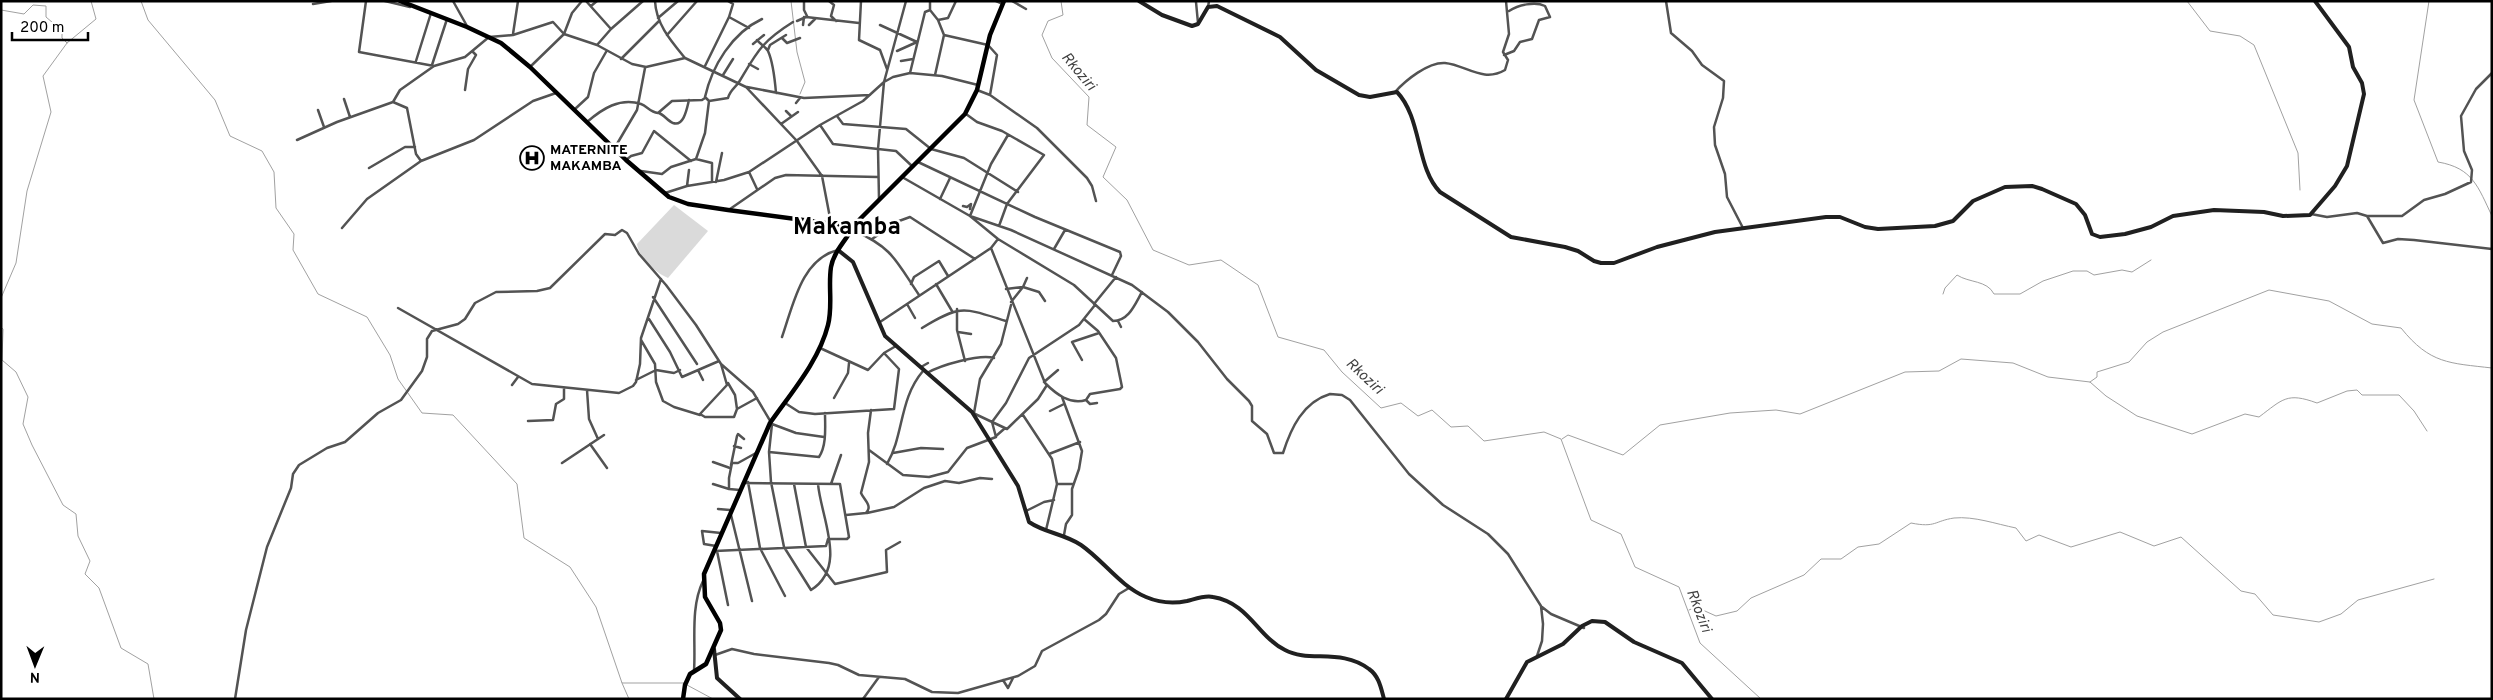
<svg xmlns="http://www.w3.org/2000/svg" width="2493" height="700" font-family="Overpass,sans-serif">
	<style>
		.green { fill: #dadada }
		.lines { fill: none; stroke-linecap: round; stroke-linejoin: round }
		.stream { stroke: #a1a1a1; stroke-width: 1 }
		.street { stroke: #535353; stroke-width: 2.5 }
		.secondary { stroke: #202020; stroke-width: 4 }
		.primary { stroke: #000; stroke-width: 4.5 }
		.labels { text-anchor: middle; dominant-baseline: central; stroke-width: 5; stroke-linejoin: round; paint-order: stroke }
		.poi-label { font-size: 14px; font-weight: bold; fill: #000; stroke: #fff; text-anchor: start }
		.water-label { font-size: 15px; font-style: italic; fill: #424242; stroke: #fff }
		.town-label { font-size: 24px; font-weight: bold; fill: #000; stroke: #fff }
	</style>
	<rect width="100%" height="100%" fill="#fff"/>
	<!-- green -->
	<path class="green" d="M674,205L708,231L668,278C656,273 639,258 637,244Z"/>
	<g class="lines">
		<!-- stream -->
		<path class="stream" d="M141,1L148,20L215,100L230,136L262,151L274,172L276,208L294,234L293,250L318,294L367,317L390,355L398,379L422,413L453,415L517,484L524,538L570,567L596,607L622,683H684
			M791,1L797,52L805,82L800,94
			M1061,1L1063,15L1048,21L1042,35L1052,58L1089,97L1087,125L1116,147L1103,177L1127,200L1153,250L1189,265L1221,260L1258,285L1278,337L1324,350L1342,372L1381,408L1401,403L1418,416L1432,410L1451,427L1468,426L1484,441L1544,432L1561,439L1591,520L1621,534L1635,567L1679,587L1700,643L1761,699
			M2187,1L2210,31L2240,36L2254,45L2298,153L2300,190
			M2429,1L2414,100L2438,162C2473,168 2478,187 2492,216
			M1,10L24,14L33,5L46,6V17L53,23L62,25V38L67,43
			M1943,294L1945,288L1957,275C1969,283 1987,280 1994,294H2020L2043,281L2073,271H2087L2094,275L2122,270L2132,272L2151,260
			M1,298L16,263L27,191L51,112L43,76L67,43L96,19L91,1
			M1,327L3,329L2,360L16,372L28,397L23,424L32,445L63,505L76,514L78,536L90,561L85,574L99,588L121,648L148,664L154,699
			M2090,382L2097,377V372L2129,362L2147,342L2163,332L2269,290L2329,301L2372,324L2401,328C2430,364 2449,363 2492,368
			M1562,439L1568,435L1623,455L1660,425L1730,413L1776,410L1800,414L1905,372L1939,371L1961,359L2013,363L2048,377L2090,382L2106,396L2137,416L2192,434L2245,414L2259,417C2283,399 2287,392 2317,403L2347,391L2357,390L2362,395H2399L2414,411L2427,431
			M1689,610L1696,607L1716,616L1737,611L1751,598L1804,575L1821,559H1841L1858,547L1879,544L1911,523C1936,528 1934,521 1954,518C1974,516 1996,524 2016,528L2026,541L2039,535L2071,547L2120,532L2154,546L2181,537L2241,591L2255,594L2273,615L2319,622L2341,614L2358,600L2434,579
			M622,683L629,699
			M687,685L713,699"/>
		<!-- street -->
		<path class="street" d="M366,1L359,52L434,66
			M385,1L410,7
			M453,1L467,26
			M586,1L611,29
			M655,1C656,24 671,41 685,58
			M728,1L733,4L729,17
			M804,1V10L807,16
			M829,1L834,5L831,16L836,21
			M861,1L859,40L880,50L887,69
			M996,1L1003,4
			M1012,1L1026,9
			M1666,1L1671,33L1692,51L1702,65L1724,81L1723,98L1714,127L1715,145L1725,174L1727,197L1743,228
			M1196,2L1198,23
			M313,4L331,1
			M591,6L597,1
			M1208,7L1209,1
			M930,10L938,20L944,35
			M658,18L678,1
			M762,19C732,33 712,66 705,97L709,101L728,98C730,90 735,88 739,82C757,52 761,42 793,22
			M938,20L948,18L956,1
			M797,21L806,17L859,23
			M803,25L804,17
			M809,25L815,19
			M880,25L917,42
			M513,34L518,1
			M667,35L697,1
			M782,38L787,43L800,38
			M757,40C760,44 766,47 768,51C773,62 775,81 776,93
			M753,44L764,35
			M597,45L611,29L643,1
			M768,50L770,45L786,35
			M897,51L917,42
			M1504,55L1514,51L1520,42L1532,39L1539,20L1550,17L1545,6C1535,1 1518,5 1509,11
			M621,59L659,21
			M416,61L431,13
			M901,61L913,59
			M749,64L758,69
			M432,65L447,19
			M705,66L729,17L749,28
			M530,67L564,34L572,13L582,1
			M910,73L925,12L930,10V1
			M723,75L733,59
			M935,75L944,35L988,45L997,55L990,95
			M747,87L804,98L870,95
			M465,90L468,69L476,55L473,52
			M977,90L990,95L1037,128L1087,178L1092,186L1096,201
			M1395,92C1406,80 1428,62 1445,63C1466,65 1483,83 1505,70L1508,60L1503,52L1509,34L1506,1
			M344,99L350,117
			M393,102L407,108L416,154L421,161
			M796,103L800,98
			M575,109L588,97L594,73L606,52
			M318,110L324,127
			M786,111L791,116
			M659,113C664,115 668,121 673,123C684,127 687,108 689,100
			M966,114L977,122L1002,131L1044,155L1007,204L999,226
			M837,116L843,124L906,129L931,149L964,158L1018,192
			M587,122C602,109 620,97 641,104C647,106 650,112 658,113L672,101L702,100L705,98
			M781,124L798,112
			M820,125L833,144L896,151L913,167
			M1008,135L991,164L970,216L998,239L1074,285L1113,321C1129,321 1135,304 1142,292
			M297,140L337,122L393,102L400,90L434,66L465,57L489,37L513,35L553,22L564,34L597,45L632,64L646,67L685,58L746,87L797,141L822,176L831,223
			M614,149L637,110L645,68
			M696,159L712,163V182
			M626,160L631,156L642,153L654,131L691,161
			M918,162L1035,217L1120,252L1121,256L1112,275
			M369,168L405,147H415
			M641,171L662,174L671,167L696,159L705,133L709,101
			M749,172L757,189
			M902,177L970,216L1011,230L1132,285L1168,312L1198,342L1227,379L1249,401L1252,406V421L1267,434L1274,453H1283C1291,428 1303,402 1330,394L1342,395L1350,400L1409,474L1443,505L1488,534L1508,554L1541,606L1543,624L1542,641L1537,656
			M716,182L722,153
			M687,186L689,170
			M665,193L687,186L724,180L749,172L820,125L863,101L884,82L893,77L910,73L942,76L978,85
			M879,199L878,149L884,82L906,1
			M940,199L950,178
			M963,206L967,207L971,204L970,209
			M730,209L775,178L786,175L878,177
			M2311,214L2327,217L2357,213L2367,216L2383,243L2398,239L2414,240L2492,249
			M2367,216H2402L2424,200L2445,194L2471,182L2472,170L2464,151L2461,116L2476,89L2492,73
			M342,228L367,199L421,161L474,140L533,101L556,93
			M855,231C893,248 896,261 919,295
			M872,239L899,221L910,217L975,259
			M991,248L1045,383C1056,394 1070,405 1086,400L1090,394L1120,389L1122,387L1116,358L1098,331L1084,319
			M1054,249L1065,230
			M1027,278L1023,287L1039,292L1045,301
			M911,284L914,277L939,261L948,276
			M936,284L952,311
			M1006,289L1023,287L1011,302
			M653,297L697,364
			M907,304L915,318
			M1094,304L1116,277
			M398,308L532,384L619,393L633,386L636,382L640,364L641,338L661,279
			M957,309V330L965,361
			M649,319L670,352L682,377L719,361
			M1118,321L1121,327
			M880,322L991,248L998,239
			M922,328C961,304 964,308 1006,321
			M958,332L971,334
			M782,337C793,306 801,259 838,250
			M641,340L655,364L656,382L663,401L674,407L700,415
			M820,348L868,370L884,353L896,346
			M1082,360L1072,342L1099,333
			M721,364L727,385L700,414L705,417H734L737,409L757,398
			M921,367L928,363
			M698,370L703,380
			M927,373C941,365 979,354 994,358
			M636,380L656,370L674,373L680,370
			M1044,382L1058,370
			M728,383L735,395L737,409
			M512,385L518,377
			M587,390L589,419L598,439
			M1062,397L1082,451L1079,469L1072,489V515L1066,524L1064,535
			M834,398L848,373L849,363
			M1086,400L1090,404L1097,403
			M785,403L799,412L815,414L894,409L899,369L884,353
			M1050,411L1064,404
			M973,413L1007,429L1038,399L1047,385
			M974,413L980,379L1001,344L1011,305
			M1023,415L1052,459L1057,484H1073
			M528,421L553,420L556,404L564,399V388
			M772,424L796,433L824,437
			M996,436L1004,429
			M590,444L607,468
			M734,446L741,448
			M869,450L903,475L929,477L948,472L967,448L996,437L992,422L1006,403L1029,358L1079,325L1095,305
			M769,452L819,457C827,445 825,426 825,413
			M893,453L921,448L943,449
			M1049,454L1080,442
			M713,462L730,468
			M562,463L604,435
			M887,464C904,435 899,399 923,371
			M731,465L737,436L738,434L744,439
			M748,482L760,548L785,596
			M713,484L729,489
			M794,484L806,547L835,584L887,572L886,550L900,542
			M831,484L841,455
			M740,490L729,489V478L732,463H738L756,453
			M718,509L730,510
			M1026,511L1044,502L1054,500
			M867,513L894,507L924,488L945,481L959,483L980,478L992,479
			M731,515L752,601
			M846,515L866,513C873,506 864,500 861,493L869,462L868,433L871,410
			M1046,530L1057,484
			M716,546L704,544L702,531L721,533
			M715,551L826,546L828,539H847L849,537L840,484L743,483
			M717,551L728,605
			M1542,607L1551,614L1584,628
			M715,655L732,649L754,654L829,663L838,665L859,675L905,679L932,692L958,693L1018,676L1035,666L1042,651L1099,620L1106,614L1119,594L1129,588
			M694,671C696,642 690,608 703,581
			M1003,680L1008,688L1013,678
			M235,699L246,630L267,547L291,488L293,474L299,465L327,448L345,442L378,413L401,400L422,371L427,357V339L432,331L458,324L465,319L475,303L496,292L537,291L550,288L605,234L615,235L622,230L627,233L639,254L666,285L696,325L721,364L753,392L772,424L769,452L771,482L784,547L811,590C848,567 821,518 818,484
			M863,699L879,677"/>
		<!-- secondary -->
		<path class="secondary" d="M1139,1L1162,15L1192,26L1198,24L1208,7L1217,6L1280,37L1316,70L1359,95L1370,97L1397,92C1422,118 1416,168 1440,192L1511,237L1565,247L1578,251L1594,261L1601,263H1614L1657,247L1715,232L1826,217H1840L1865,227L1878,229L1935,226L1953,221L1973,201L2005,187L2032,186L2042,189L2076,204L2085,215L2092,234L2100,237L2125,234L2151,227L2173,216L2214,210L2264,212L2283,216L2310,215L2335,186L2347,166L2364,94L2362,83L2353,67L2349,47L2315,1
			M838,250L853,262L885,336L972,412L1018,486L1029,522C1045,533 1065,534 1081,545C1104,561 1120,586 1146,597C1160,603 1173,604 1187,601C1195,599 1205,595 1213,597C1249,603 1257,636 1285,650C1309,663 1341,648 1369,669C1379,676 1381,688 1384,699
			M714,649L717,678L740,699
			M1506,699L1527,662L1563,644L1582,626L1592,621L1605,622L1634,642L1682,663L1712,699"/>
		<!-- primary -->
		<path class="primary" d="M400,1L467,27L501,43L530,67L626,160L669,197L688,204L728,210L848,226
			M853,226V233L847,232L848,226H853L965,114L977,90L990,35L1004,1
			M683,699L685,685L690,674L706,664L721,630L720,623L705,597L704,574L770,423C791,393 819,361 828,325C833,306 828,286 831,267C833,255 842,244 849,234"/>
	</g>
	<!-- icons -->
	<defs>
		<g id="hospital-ring" transform="scale(1.25)"><circle r="9.5" fill="#fff" stroke="#000" stroke-width="1.5"/><path d="M-5-5h3v3.5h4V-5h3V5h-3V1.5h-4V5h-3Z" fill="#000"/></g>
	</defs>
	<g fill-rule="evenodd">
		<use href="#hospital-ring" x="532" y="158"/>
	</g>
	<g class="labels">
		<!-- poi labels -->
		<g class="poi-label">
			<text x="550" y="150">MATERNITE<tspan x="550" dy="16">MAKAMBA</tspan></text>
		</g>
		<!-- water labels -->
		<g class="water-label">
			<text transform="translate(1078 72) rotate(50)">Rkoziri</text>
			<text transform="translate(1364 377) rotate(43)">Rkoziri</text>
			<text transform="translate(1698 611) rotate(69)">Rkoziri</text>
		</g>
		<!-- town labels -->
		<g class="town-label">
			<text x="847" y="228">Makamba</text>
		</g>
	</g>
	<!-- border -->
	<rect width="2493" height="700" fill="none" stroke="#000000" stroke-width="5"/>
	<!-- north arrow -->
	<g transform="translate(35 665) rotate(181)" stroke="#ffffff" stroke-width="4" paint-order="stroke">
	<path d="M0-4L9 19L0 12L-9 19Z" fill="#000000"/>
	<text y="-8" font-size="14" font-weight="bold" text-anchor="middle" fill="#000000">N</text>
	</g>
	<!-- scale -->
	<path d="M12 32v8h76v-8" fill="none" stroke="#000000" stroke-width="2.5"/>
	<text x="20" y="32" font-size="15" fill="#000000" stroke="#ffffff" stroke-width="4" paint-order="stroke">200 m</text>
</svg>
